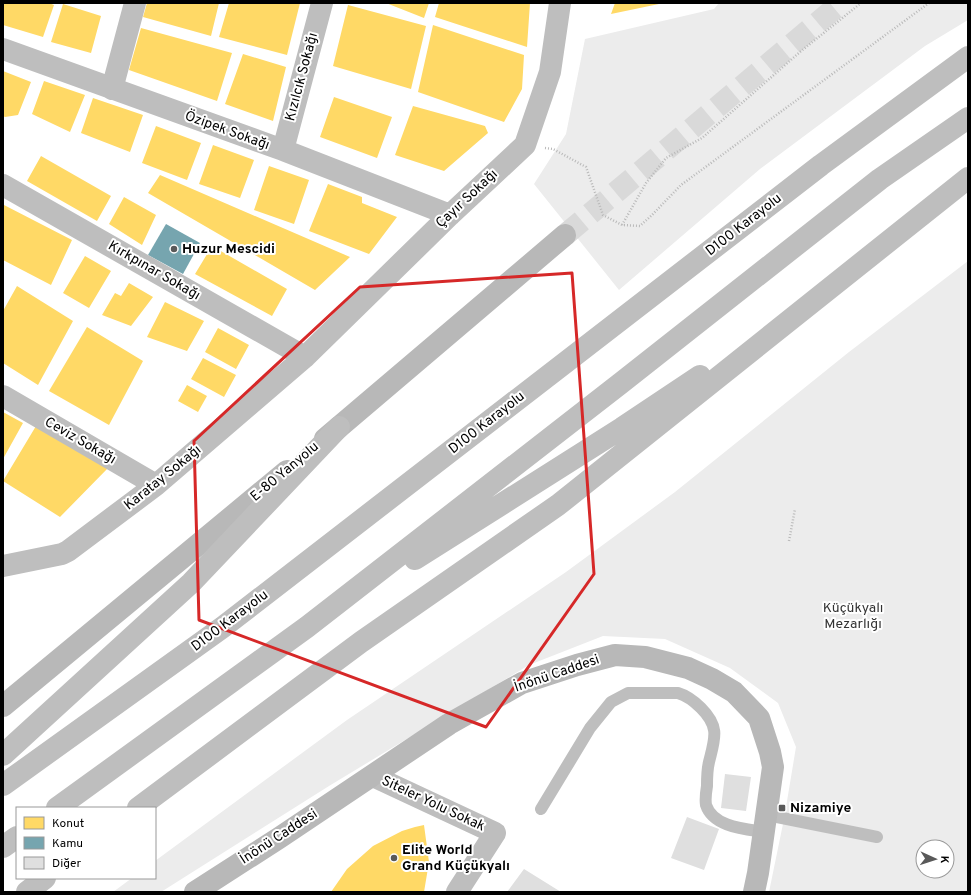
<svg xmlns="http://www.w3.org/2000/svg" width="971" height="895" font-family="Overpass,sans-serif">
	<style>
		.green { fill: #ececec; fill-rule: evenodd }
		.homes { fill: #ffd966 }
		.public { fill: #76a5af }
		.building { fill: #dfdfdf }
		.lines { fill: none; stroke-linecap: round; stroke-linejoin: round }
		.secondary-tunnel { stroke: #d9d9d9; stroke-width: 22; stroke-dasharray: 22 11; stroke-linecap: butt }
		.path { stroke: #b9b9b9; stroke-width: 2.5; stroke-dasharray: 1 2; stroke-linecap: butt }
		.lane { stroke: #bebebe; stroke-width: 12 }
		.street { stroke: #bebebe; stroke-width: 22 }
		.secondary { stroke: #b8b8b8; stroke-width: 22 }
		.highway { stroke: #bebebe; stroke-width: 22 }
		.marked { fill: none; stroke: #d62828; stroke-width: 3; stroke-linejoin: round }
		.poi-dot { fill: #595959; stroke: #fff; stroke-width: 1.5 }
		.labels { text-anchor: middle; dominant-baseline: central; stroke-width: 4; stroke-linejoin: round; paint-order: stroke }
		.street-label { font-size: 14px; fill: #000; stroke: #fff }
		.poi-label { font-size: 14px; font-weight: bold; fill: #000; stroke: #fff; text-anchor: start }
		.park-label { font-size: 14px; fill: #333; stroke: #fff }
	</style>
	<rect width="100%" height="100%" fill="#fff"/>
	<!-- green -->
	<path class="green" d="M719,3H968V20L925,46L760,169L619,290L534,184L566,134L585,39L714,9Z
		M968,261V892H769L784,819L796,747L778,703L730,668L665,639L603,636L529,665L329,786L161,892H113L132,878H155V861L347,720L566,572L675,492L849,352ZM923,847H947V871H923Z"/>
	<!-- homes -->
	<path class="homes" d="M3,3H49L54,5L43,37L3,25Z
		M147,3H219L211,36L143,17Z
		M229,3H300L287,55L219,37Z
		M386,3H429L424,18Z
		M439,3H530L527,47L435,17Z
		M615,3H659V4L611,14Z
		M63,4L101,16L91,53L51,42Z
		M348,5L426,26L411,89L333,66Z
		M433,25L524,55L522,89L504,122L418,92Z
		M141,28L232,53L217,101L129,70Z
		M243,54L286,67L273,121L225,104Z
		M3,71L31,82L18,115L5,117L3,116Z
		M44,81L85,95L70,132L32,114Z
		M334,97L392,117L377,158L320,137Z
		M93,98L143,115L130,152L81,133Z
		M413,106L485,126L488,133L444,171L395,155Z
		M156,126L201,143L187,180L142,163Z
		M213,145L254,160L240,198L199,184Z
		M41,156L111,196L97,221L27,181Z
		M269,166L309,180L294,224L254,210Z
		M160,175L350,257L315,290L148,193Z
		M328,184L362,197V203L397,217L369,254L309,231Z
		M124,197L156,215L142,245L109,224Z
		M4,205L72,240L51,285L3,260Z
		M212,246L287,289L272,316L195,274Z
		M85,256L111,271L89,308L63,293Z
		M129,283L153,297L131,326L102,315L115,293L121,296Z
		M17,286L73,321L38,385L3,363V311Z
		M165,302L204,321L187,351L147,337Z
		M87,327L143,361L109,425L49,391Z
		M218,328L249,345L236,369L205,352Z
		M203,358L236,375L224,397L191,379Z
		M187,385L207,396L198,412L178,401Z
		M3,412L23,423L3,459Z
		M36,426L109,467L60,517L3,481Z
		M424,825L429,862L424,892H331L347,869L373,846L402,831L415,827Z"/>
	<!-- public -->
	<path class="public" d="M166,224L200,243L183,274L148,255Z"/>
	<!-- building -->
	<path class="building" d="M725,774L751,777L746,811L721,808Z
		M687,817L719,829L704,870L671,858Z
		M524,869L561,892H507Z"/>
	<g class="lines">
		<!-- secondary-tunnel -->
		<path class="secondary-tunnel" d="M565,235L841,3"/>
		<!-- path -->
		<path class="path" d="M545,148L553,149L586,167L603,215L622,225L640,226L652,215L681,185L929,3
			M622,225L646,183L666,158L702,138L800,52L861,3
			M789,541L795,509"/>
		<!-- lane -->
		<path class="lane" d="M541,809L590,728L611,702L628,693H678C688,696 694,701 701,708C720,727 715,738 709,762C707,770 707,778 707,786C706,792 705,799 706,805C713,827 745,829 764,832
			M767,815L877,837"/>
		<!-- street -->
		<path class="street" d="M3,49L283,150L450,215
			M112,89L135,3
			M283,150L322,3
			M3,185L305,357
			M3,396L156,485
			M3,566L62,554L68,551L156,485L305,357L450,215L525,145L550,72L560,3
			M373,776L495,833L457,892"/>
		<!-- secondary -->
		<path class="secondary" d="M325,439L565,235
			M3,706L287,471
			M195,892L279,838L449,724L522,683L577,665L615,655L645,657L688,668L712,679L734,692L759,718L770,752L773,767L758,873L754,892"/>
		<!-- highway -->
		<path class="highway" d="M415,559L622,428L700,376
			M3,755L191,583L339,427
			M3,785L223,627L821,165L968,57
			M57,808L307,627L621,383L880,179L968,118
			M138,808L361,642L558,505L968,178
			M3,847L17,837
			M27,892L45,878"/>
	</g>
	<!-- marked area -->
	<path class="marked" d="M572,273L594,574L486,727L199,620L194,441L360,287Z"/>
	<!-- markers -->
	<g class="poi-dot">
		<circle cx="174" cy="249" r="4"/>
		<rect x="778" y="804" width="8" height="8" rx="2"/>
		<circle cx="394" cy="858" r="4"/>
	</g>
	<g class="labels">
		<!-- street labels -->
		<g class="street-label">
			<text transform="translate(302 77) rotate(-75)">Kızılcık Sokağı</text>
			<text transform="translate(227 131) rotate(20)">Özipek Sokağı</text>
			<text transform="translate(467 199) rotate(-43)">Çayır Sokağı</text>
			<text transform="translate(744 225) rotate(-38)">D100 Karayolu</text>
			<text transform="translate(154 271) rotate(30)">Kırkpınar Sokağı</text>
			<text transform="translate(487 423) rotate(-38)">D100 Karayolu</text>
			<text transform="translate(80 441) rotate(30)">Ceviz Sokağı</text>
			<text transform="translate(285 472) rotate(-40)">E-80 Yanyolu</text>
			<text transform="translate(163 478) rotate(-39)">Karatay Sokağı</text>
			<text transform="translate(230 621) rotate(-37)">D100 Karayolu</text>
			<text transform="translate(557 674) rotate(-19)">İnönü Caddesi</text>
			<text transform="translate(433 804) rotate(25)">Siteler Yolu Sokak</text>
			<text transform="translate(279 837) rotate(-33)">İnönü Caddesi</text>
		</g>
		<!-- poi labels -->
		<g class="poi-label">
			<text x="182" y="249">Huzur Mescidi</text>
			<text x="790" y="808">Nizamiye</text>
			<text x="402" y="850">Elite World<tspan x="402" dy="16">Grand Küçükyalı</tspan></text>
		</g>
		<!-- park labels -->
		<g class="park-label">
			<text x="853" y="608">Küçükyalı<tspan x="853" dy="16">Mezarlığı</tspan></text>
		</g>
	</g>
	<!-- border -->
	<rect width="971" height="895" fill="none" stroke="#000000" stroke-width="8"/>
	<!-- legend -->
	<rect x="16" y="807" width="140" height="72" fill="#ffffff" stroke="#999999"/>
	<rect x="24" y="817" width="20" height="12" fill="#ffd966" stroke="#999999"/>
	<text x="52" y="827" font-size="12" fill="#000000">Konut</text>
	<rect x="24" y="837" width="20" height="12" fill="#76a5af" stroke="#999999"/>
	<text x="52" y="847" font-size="12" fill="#000000">Kamu</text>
	<rect x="24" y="857" width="20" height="12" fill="#dfdfdf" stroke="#999999"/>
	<text x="52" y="867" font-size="12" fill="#000000">Diğer</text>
	<!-- north arrow -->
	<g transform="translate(935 859) rotate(93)"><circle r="19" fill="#ffffff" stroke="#999999"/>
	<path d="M0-3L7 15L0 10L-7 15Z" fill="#595959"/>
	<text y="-6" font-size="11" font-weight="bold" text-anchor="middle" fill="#000000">K</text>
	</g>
</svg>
